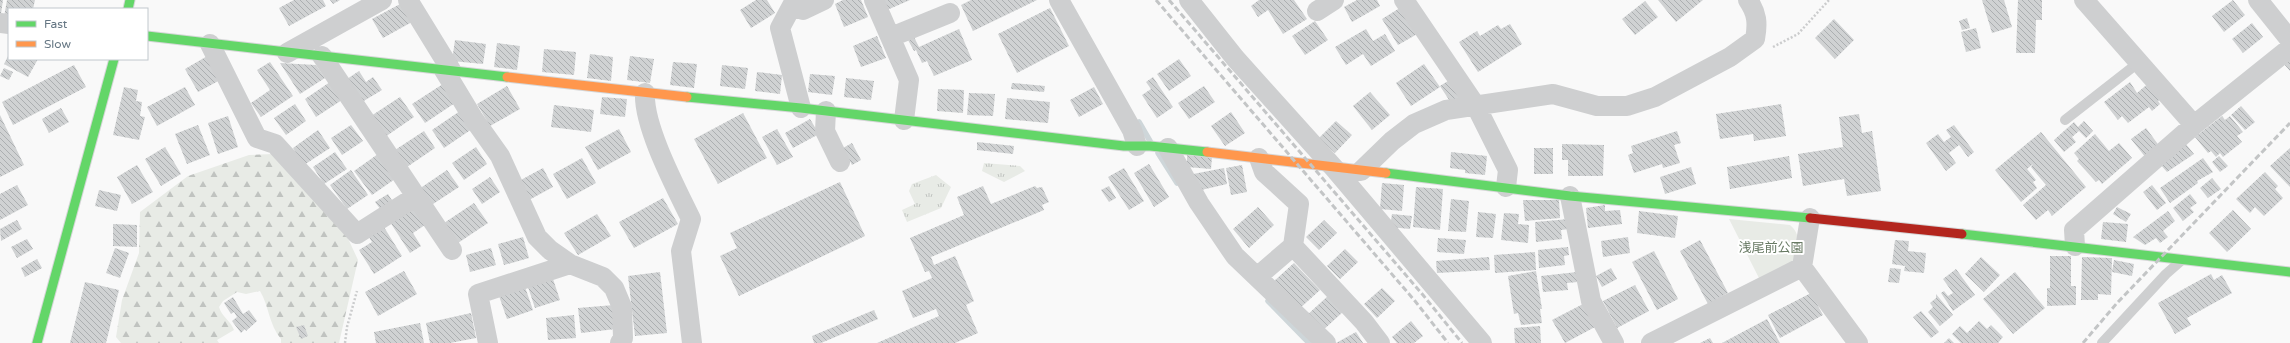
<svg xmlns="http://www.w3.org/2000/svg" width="2290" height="343" font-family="'Varela Round','Noto Sans JP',sans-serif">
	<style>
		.grass { fill: url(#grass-tufts) }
		.forest { fill: url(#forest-firs) }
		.park { fill: #e8ebe6 }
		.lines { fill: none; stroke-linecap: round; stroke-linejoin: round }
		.stream { stroke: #ced6d9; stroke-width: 5.5 }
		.building { fill: url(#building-back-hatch) }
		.fast-casing { stroke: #d5d6d7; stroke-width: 11 }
		.slow-casing { stroke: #d5d6d7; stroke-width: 11 }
		.jam-casing { stroke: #d5d6d7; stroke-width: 11 }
		.path { stroke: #cbcccd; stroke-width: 2.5; stroke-dasharray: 2 2; stroke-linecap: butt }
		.lane { stroke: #cecfd0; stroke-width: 10 }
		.street { stroke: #cecfd0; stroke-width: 20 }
		.fast { stroke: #63d668; stroke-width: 9 }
		.slow { stroke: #ff974d; stroke-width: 9 }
		.jam { stroke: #b3261e; stroke-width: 9 }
		.rail { stroke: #c3c5c6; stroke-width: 3; stroke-dasharray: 6 3; stroke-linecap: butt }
		.labels { text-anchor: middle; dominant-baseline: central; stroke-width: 4; stroke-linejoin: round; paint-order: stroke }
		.park-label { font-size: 13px; fill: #687a64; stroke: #fff }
	</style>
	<defs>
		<pattern id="grass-tufts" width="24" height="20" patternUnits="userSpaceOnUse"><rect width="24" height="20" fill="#e8ebe6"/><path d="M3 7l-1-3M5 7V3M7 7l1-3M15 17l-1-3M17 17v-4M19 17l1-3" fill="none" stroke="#c0c3c0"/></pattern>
		<pattern id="forest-firs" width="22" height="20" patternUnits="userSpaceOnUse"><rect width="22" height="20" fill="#e8ebe6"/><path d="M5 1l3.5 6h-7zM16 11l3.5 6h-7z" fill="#c0c3c0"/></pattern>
		<pattern id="building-back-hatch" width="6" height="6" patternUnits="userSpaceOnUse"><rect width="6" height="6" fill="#d0d2d3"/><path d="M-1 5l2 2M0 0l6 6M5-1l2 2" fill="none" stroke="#acafb1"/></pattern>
	</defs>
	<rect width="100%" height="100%" fill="#f9f9f9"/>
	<!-- grass -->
	<path class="grass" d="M984,163L1020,166L1025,171L1004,182L982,171Z
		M936,175L951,187L941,208L907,222L902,210L915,204L909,191L912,184Z"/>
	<!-- forest -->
	<path class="forest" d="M273,154L345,232L358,260L339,343H281V339C269,325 269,306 260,291L246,294L237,292L223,301L219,307C222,317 230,320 234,330L217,340L219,343H121L116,337L122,300L139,253L140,212L188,176L249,155Z"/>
	<!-- park -->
	<path class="park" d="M1729,219L1790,225C1803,236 1797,248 1793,263L1760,280Z"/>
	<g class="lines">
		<!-- stream -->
		<path class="stream" d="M1139,122L1150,141
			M1158,153L1177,183
			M1268,301L1309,343"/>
	</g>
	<!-- building -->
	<path class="building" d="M0,0H3L1,14H0Z
		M7,0H35L33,9H9V18L4,17Z
		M294,0H323L326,6L289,26L279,8Z
		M330,0H340L333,4Z
		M756,0H767L775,13L751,28L740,10Z
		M843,0H861L868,17L844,27L835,4Z
		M882,0H910L887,10Z
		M971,0H1037L973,31L961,5Z
		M1259,0H1294L1307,19L1283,34L1268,10L1258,17L1251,6Z
		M1357,0H1377L1380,6L1352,22L1344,7Z
		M1658,0H1703L1676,22Z
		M1982,0H2004L2012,27L1992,33Z
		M2018,0H2042V20H2036L2035,53H2016Z
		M2233,0L2245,15L2224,32L2212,16Z
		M1645,1L1658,17L1635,35L1622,19Z
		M402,3L412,22L383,38L372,19Z
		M1403,6L1419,33L1398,45L1382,19Z
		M1050,8L1069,46L1017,73L998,34Z
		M1967,18L1970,28L1962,30L1959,21Z
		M1834,19L1854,40L1835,59L1815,38Z
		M1315,21L1328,40L1305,55L1292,36Z
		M2252,23L2263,37L2243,53L2232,39Z
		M1510,24L1522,44L1478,72L1459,42L1477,31L1480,36L1498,25L1501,29Z
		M1976,28L1981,48L1966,52L1961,32Z
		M959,29L972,60L934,76L927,61L922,63L916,50L914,51L908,40L914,37L919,47Z
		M1366,29L1373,41L1385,34L1395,51L1371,66L1363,54L1346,65L1335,47Z
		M877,36L886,58L861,67L853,46Z
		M455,40L486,44L483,64L452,61Z
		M497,43L520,46L517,70L494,67Z
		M544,49L576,52L574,75L542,72Z
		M9,54V59H38L28,77L4,64Z
		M590,54L613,57L611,81L587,78Z
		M209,55L222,79L198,92L185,69Z
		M630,56L654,59L650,83L627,80Z
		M1179,59L1191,76L1169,91L1157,74Z
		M2290,59V71L2284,64Z
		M270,62L293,96L261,117L251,103L270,90L257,70Z
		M673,62L697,64L694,88L670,85Z
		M280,63L316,65L325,78L300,94Z
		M1424,64L1440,87L1411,106L1396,83Z
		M74,65L86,87L13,125L2,102Z
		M722,65L748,68L745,89L720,86Z
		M4,68L13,72L9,80L0,76Z
		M359,71L366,82L373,77L382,90L362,102L347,79Z
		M757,72L782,75L780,94L755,91Z
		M810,74L835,76L832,95L808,92Z
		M1153,77L1173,107L1157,118L1142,95L1151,89L1146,82Z
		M846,78L874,81L871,100L844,97Z
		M1451,79L1464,98L1453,106L1440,86Z
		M330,82L342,100L316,117L305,99Z
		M446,82L458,101L425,123L412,104Z
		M2130,82L2137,93L2150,82L2162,97L2158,101L2160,104L2152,111L2149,107L2128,123L2122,116L2118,120L2104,102Z
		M1012,83L1045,86L1044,92L1011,89Z
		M507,86L520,109L490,126L477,104Z
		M1204,86L1215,102L1189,119L1178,103Z
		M124,87L138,90L136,101L142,102L140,116L145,117L139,140L113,135Z
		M185,87L195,105L157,126L147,107Z
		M1094,87L1103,104L1079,117L1070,100Z
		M938,89L964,90L963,113L937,111Z
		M1370,92L1390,115L1372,130L1353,106Z
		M969,93L995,94L993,116L967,115Z
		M400,97L414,117L385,137L371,116Z
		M602,97L627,99L625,117L600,114Z
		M1007,98L1050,102L1048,123L1005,119Z
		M295,104L306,121L286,135L274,118Z
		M1781,104L1786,136L1754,141L1753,134L1720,139L1716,114Z
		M554,105L594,110L591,132L551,127Z
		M2241,106L2255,122L2245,130L2231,115Z
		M61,108L69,122L49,133L42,119Z
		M460,111L472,129L444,148L432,130Z
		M1231,112L1245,133L1225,146L1211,126Z
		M743,113L767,158L718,184L694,139Z
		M1859,114L1862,133L1872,131L1881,191L1847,196L1844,179L1803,186L1798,154L1843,147L1839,117Z
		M0,115L24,165L0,177Z
		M228,116L238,147L218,154L208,123Z
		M2222,116L2225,120L2230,116L2243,132L2237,136L2242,142L2223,157L2220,153L2216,157L2211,151L2208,153L2195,137Z
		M810,119L819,134L793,148L785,133Z
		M1336,121L1352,135L1335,153L1319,138Z
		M2084,121L2093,131L2086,138L2079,131L2072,137L2076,142L2064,152L2054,140L2074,122L2078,127Z
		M198,125L210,155L187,164L175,134Z
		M351,125L363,141L342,155L331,138Z
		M1954,125L1974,152L1968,157L1959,145L1949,153L1956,163L1946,171L1926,143L1938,134L1944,142L1951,137L1946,130Z
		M2146,128L2160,147L2146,158L2131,139Z
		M619,129L631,152L598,170L585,147Z
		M777,129L793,157L777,165L762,137Z
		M318,130L330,148L304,165L293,148Z
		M424,131L435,148L407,167L395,150Z
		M1677,131L1681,143L1674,145L1680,163L1663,168L1662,164L1634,173L1628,155L1633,153L1631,146Z
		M2041,132L2086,187L2052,216L2048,210L2036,220L2023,205L2046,185L2031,167L2033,164L2027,169L2036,180L2033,182L2037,188L2021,202L1995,170Z
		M2095,134L2109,151L2119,143L2132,158L2102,184L2099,180L2096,182L2077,161L2079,159L2074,153Z
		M977,142L1014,146L1013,154L977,150Z
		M852,143L861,160L852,165L843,148Z
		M2185,143L2194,154L2167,172L2160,164Z
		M1562,144L1604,145L1603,176H1568V160H1562Z
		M165,147L181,174L161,186L145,159Z
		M476,147L487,164L464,180L452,163Z
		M1534,148H1553V174H1534Z
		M2290,148V187L2270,166Z
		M335,152L347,169L324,184L313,167Z
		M1451,152L1487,156L1485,175L1465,173V170L1450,168Z
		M378,154L395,179L372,195L354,171Z
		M1187,155L1212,157L1211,169L1187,167Z
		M1789,156L1792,178L1730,189L1727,167Z
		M2219,156L2228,166L2220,172L2212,162Z
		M582,158L596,183L567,199L553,174Z
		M2203,158L2213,172L2197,181L2198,183L2170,203L2160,188Z
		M1149,164L1169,197L1154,207L1134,173Z
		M137,165L153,192L132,204L117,177Z
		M1242,165L1247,192L1231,195L1226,168Z
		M1691,167L1696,184L1665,194L1660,177Z
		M543,168L553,187L529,200L519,181Z
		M1124,168L1144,201L1129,210L1108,177Z
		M1224,168L1227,184L1197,191L1188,175Z
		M351,170L368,195L347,209L330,185Z
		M447,170L459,187L430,206L419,189Z
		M2265,172L2278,186L2275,189L2283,198L2264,216L2255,207L2250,213L2236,199Z
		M490,177L500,192L482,204L472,189Z
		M2212,178L2221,189L2208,198L2200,188Z
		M840,182L865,236L739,296L720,256L737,248L730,233Z
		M1382,183L1404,185L1402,211L1380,209Z
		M17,185L28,205L0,220V194Z
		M2152,185L2166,203L2157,210L2143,192Z
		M983,186L991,204L1035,186L1037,188L1042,187L1049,202L1042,205L1044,210L931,257L934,265L955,256L974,301L966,305L978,333L955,343H877L939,316L936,309L913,318L902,291L932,278L929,271L925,272L910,238L964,215L957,197Z
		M1109,186L1116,198L1109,202L1101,190Z
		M1416,187L1443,189L1440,230L1413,227Z
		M99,190L121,195L117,211L95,206Z
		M388,194L393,202L381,210L375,202Z
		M2190,194L2197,203L2190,208L2194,212L2183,221L2173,208Z
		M663,198L678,224L634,248L619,222Z
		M1451,199L1469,201L1466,232L1448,231Z
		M1523,200H1559L1560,218L1525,221Z
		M474,203L488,223L458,243L444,223Z
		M1605,205V211L1620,210L1622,224L1588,228L1586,208Z
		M413,207L425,225L413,233L421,246L410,253L390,222Z
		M1258,207L1274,225L1249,248L1233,229Z
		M2117,207L2131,214L2126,222L2113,214Z
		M2233,210L2251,229L2227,252L2209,233Z
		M1639,211L1678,216L1675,238L1637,233Z
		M2168,211L2175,221L2163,231L2168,237L2160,243L2156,238L2145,245L2133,237Z
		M1478,212L1496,214L1493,238L1476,237Z
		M1504,213L1519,214L1518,224L1529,225L1528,243L1501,240Z
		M597,214L611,236L578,255L564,233Z
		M1392,214L1412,216L1410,229L1390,227Z
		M1569,219L1570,229L1561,230L1562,239L1536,242L1535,222Z
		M17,220L22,229L1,241L0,229Z
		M1324,220L1337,233L1319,250L1306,237Z
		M2103,222L2128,224L2126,242L2101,239Z
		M113,224L137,225V247L113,246Z
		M382,224L402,256L374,274L359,250L372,242L367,234Z
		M523,237L529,258L504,265L498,244Z
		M1628,237L1630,253L1603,257L1601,241Z
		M1438,238L1466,240L1464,254L1437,252Z
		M27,239L33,249L17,258L11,247Z
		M1700,240L1728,293L1708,304L1680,251Z
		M1895,240L1909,241L1908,251L1926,253L1924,273L1904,271L1905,266L1892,264Z
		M1568,247L1569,255L1564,256L1565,265L1539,268L1538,250Z
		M115,248L129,253L120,278L106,273Z
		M491,248L496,265L470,272L466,255Z
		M1345,249L1358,262L1340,279L1327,266Z
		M1654,251L1678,299L1657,310L1632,262Z
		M1535,252L1536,270L1495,273L1494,255Z
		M2050,256H2071V286H2076V305L2047,306V288H2050Z
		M1489,257L1490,270L1437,273L1436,261Z
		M1981,257L2000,275L1984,292L1965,274Z
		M2082,257L2112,258L2111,295L2098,294V300H2081Z
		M37,259L42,268L25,277L21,268Z
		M2114,260L2134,264L2132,276L2112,272Z
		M1294,263L1320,290L1298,310L1273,282Z
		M1611,268L1617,279L1602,287L1596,276Z
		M1890,268L1901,269L1899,283L1888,282Z
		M1956,269L1975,295L1953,311L1941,293L1944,291L1948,296L1953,293L1943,279Z
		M404,271L417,294L378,316L365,292Z
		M1536,271L1542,309H1540L1542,323L1521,325L1518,313L1514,314L1508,276Z
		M660,272L667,333L635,336L628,276Z
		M1577,272L1578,282L1567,283L1568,290L1543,292L1541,276Z
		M2015,272L2045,308L2013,334L1983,299Z
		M2211,274L2214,280L2222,275L2232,293L2187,318L2191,325L2175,334L2158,303Z
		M553,279L560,300L535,308L528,287Z
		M85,282L119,290L106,343H70Z
		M1635,285L1649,311L1617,328L1603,301Z
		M525,287L533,310L507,319L499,296Z
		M1382,288L1395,301L1377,318L1364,304Z
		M1811,293L1823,315L1780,338L1768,315Z
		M1936,294L1953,315L1940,326L1928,312L1933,307L1930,303L1936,298Z
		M1329,295L1344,311L1321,332L1306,316Z
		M233,297L243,314L249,310L257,321L246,331L245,329L241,333L232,321L237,317L234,312L231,314L224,303Z
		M1583,304L1595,327L1565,343L1552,320Z
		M614,305L616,329L581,333L578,308Z
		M874,310L878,319L821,343H814L812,336Z
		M1921,311L1939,332L1931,338L1913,317Z
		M471,313L476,338L450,343H430L426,323Z
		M574,315L576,338L548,340L546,318Z
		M1767,319L1780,343H1722Z
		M1411,321L1423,336L1414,343H1397L1392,337Z
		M1979,321L1987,329L1991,325L2003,337L1998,343H1961L1952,334L1960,326L1967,333Z
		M420,323L424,343H376L374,332Z
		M304,325L308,336L301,339L296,327Z
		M1540,326L1541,343H1515L1514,328Z
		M1356,332L1363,343H1336Z
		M1710,338L1713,343H1700Z
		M1949,338L1954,343H1944Z"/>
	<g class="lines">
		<!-- fast casing -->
		<g class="fast-casing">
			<path id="fast" d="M128,9L130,0
				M147,36L507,77
				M687,97L801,108L1124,146H1150L1207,152
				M1386,173L1570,196L1810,218
				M1962,234L2290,272
				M37,343L114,59"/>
		</g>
		<!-- slow casing -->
		<g class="slow-casing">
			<path id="slow" d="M507,77L687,97
				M1207,152L1386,173"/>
		</g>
		<!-- jam casing -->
		<g class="jam-casing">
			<path id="jam" d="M1810,218L1962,234"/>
		</g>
		<!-- path -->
		<path class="path" d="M1773,47L1798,34L1829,0
			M345,343L347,327L357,291"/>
		<!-- lane -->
		<path class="lane" d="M2065,120L2138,63
			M2102,343L2166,274L2182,260"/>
		<!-- street -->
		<path class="street" d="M408,0L451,70
			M795,0L780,28L801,108
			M874,0L909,80L904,120
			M1059,0L1132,130L1137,146
			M1189,0L1235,58L1334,168L1482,343
			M1404,0L1476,106L1508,170L1506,187
			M2084,0L2194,125
			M2258,0L2290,40
			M793,6L803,10L824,0
			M1317,11L1334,0
			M0,23L9,24
			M891,37L950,13
			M210,44L257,138L275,144L357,234L415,197
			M287,53L382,0
			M322,56L452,250
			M444,70L473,118L500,156L537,237L550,250L570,264L603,277L614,288L622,307L623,338L620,343
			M645,93C643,126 676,188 691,219L681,251L692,343
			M826,111L825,131L840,162
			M1168,148L1199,203L1235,256L1326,343
			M1259,158L1264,172L1299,204L1293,246
			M1361,171L1392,141L1414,124L1446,110L1553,94L1597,106H1627L1655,97L1730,57L1755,39C1758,23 1757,13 1748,0
			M1570,196L1591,301L1614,343
			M2075,246L2074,230L2194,125L2290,48
			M1802,267L1858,343
			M1257,277L1293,246L1364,322L1380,343
			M488,343L478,294L570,264
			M1651,343L1802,267L1810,218"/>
		<!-- fast -->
		<use href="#fast" class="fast"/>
		<!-- slow -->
		<use href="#slow" class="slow"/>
		<!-- jam -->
		<use href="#jam" class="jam"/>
		<!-- rail -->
		<path class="rail" d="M1156,0L1415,301L1448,343
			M1169,0L1423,295L1462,343
			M2083,343L2117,303L2290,123"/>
	</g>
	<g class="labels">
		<!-- park labels -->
		<g class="park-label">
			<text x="1771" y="248">浅尾前公園</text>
		</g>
	</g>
	<!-- legend -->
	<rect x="8" y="8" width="140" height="52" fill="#ffffff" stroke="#c1c8cd"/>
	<rect x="16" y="21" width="20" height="6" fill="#63d668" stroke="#c1c8cd"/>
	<text x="44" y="28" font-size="12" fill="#657683">Fast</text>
	<rect x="16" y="41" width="20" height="6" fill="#ff974d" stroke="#c1c8cd"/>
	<text x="44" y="48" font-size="12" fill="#657683">Slow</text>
</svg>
